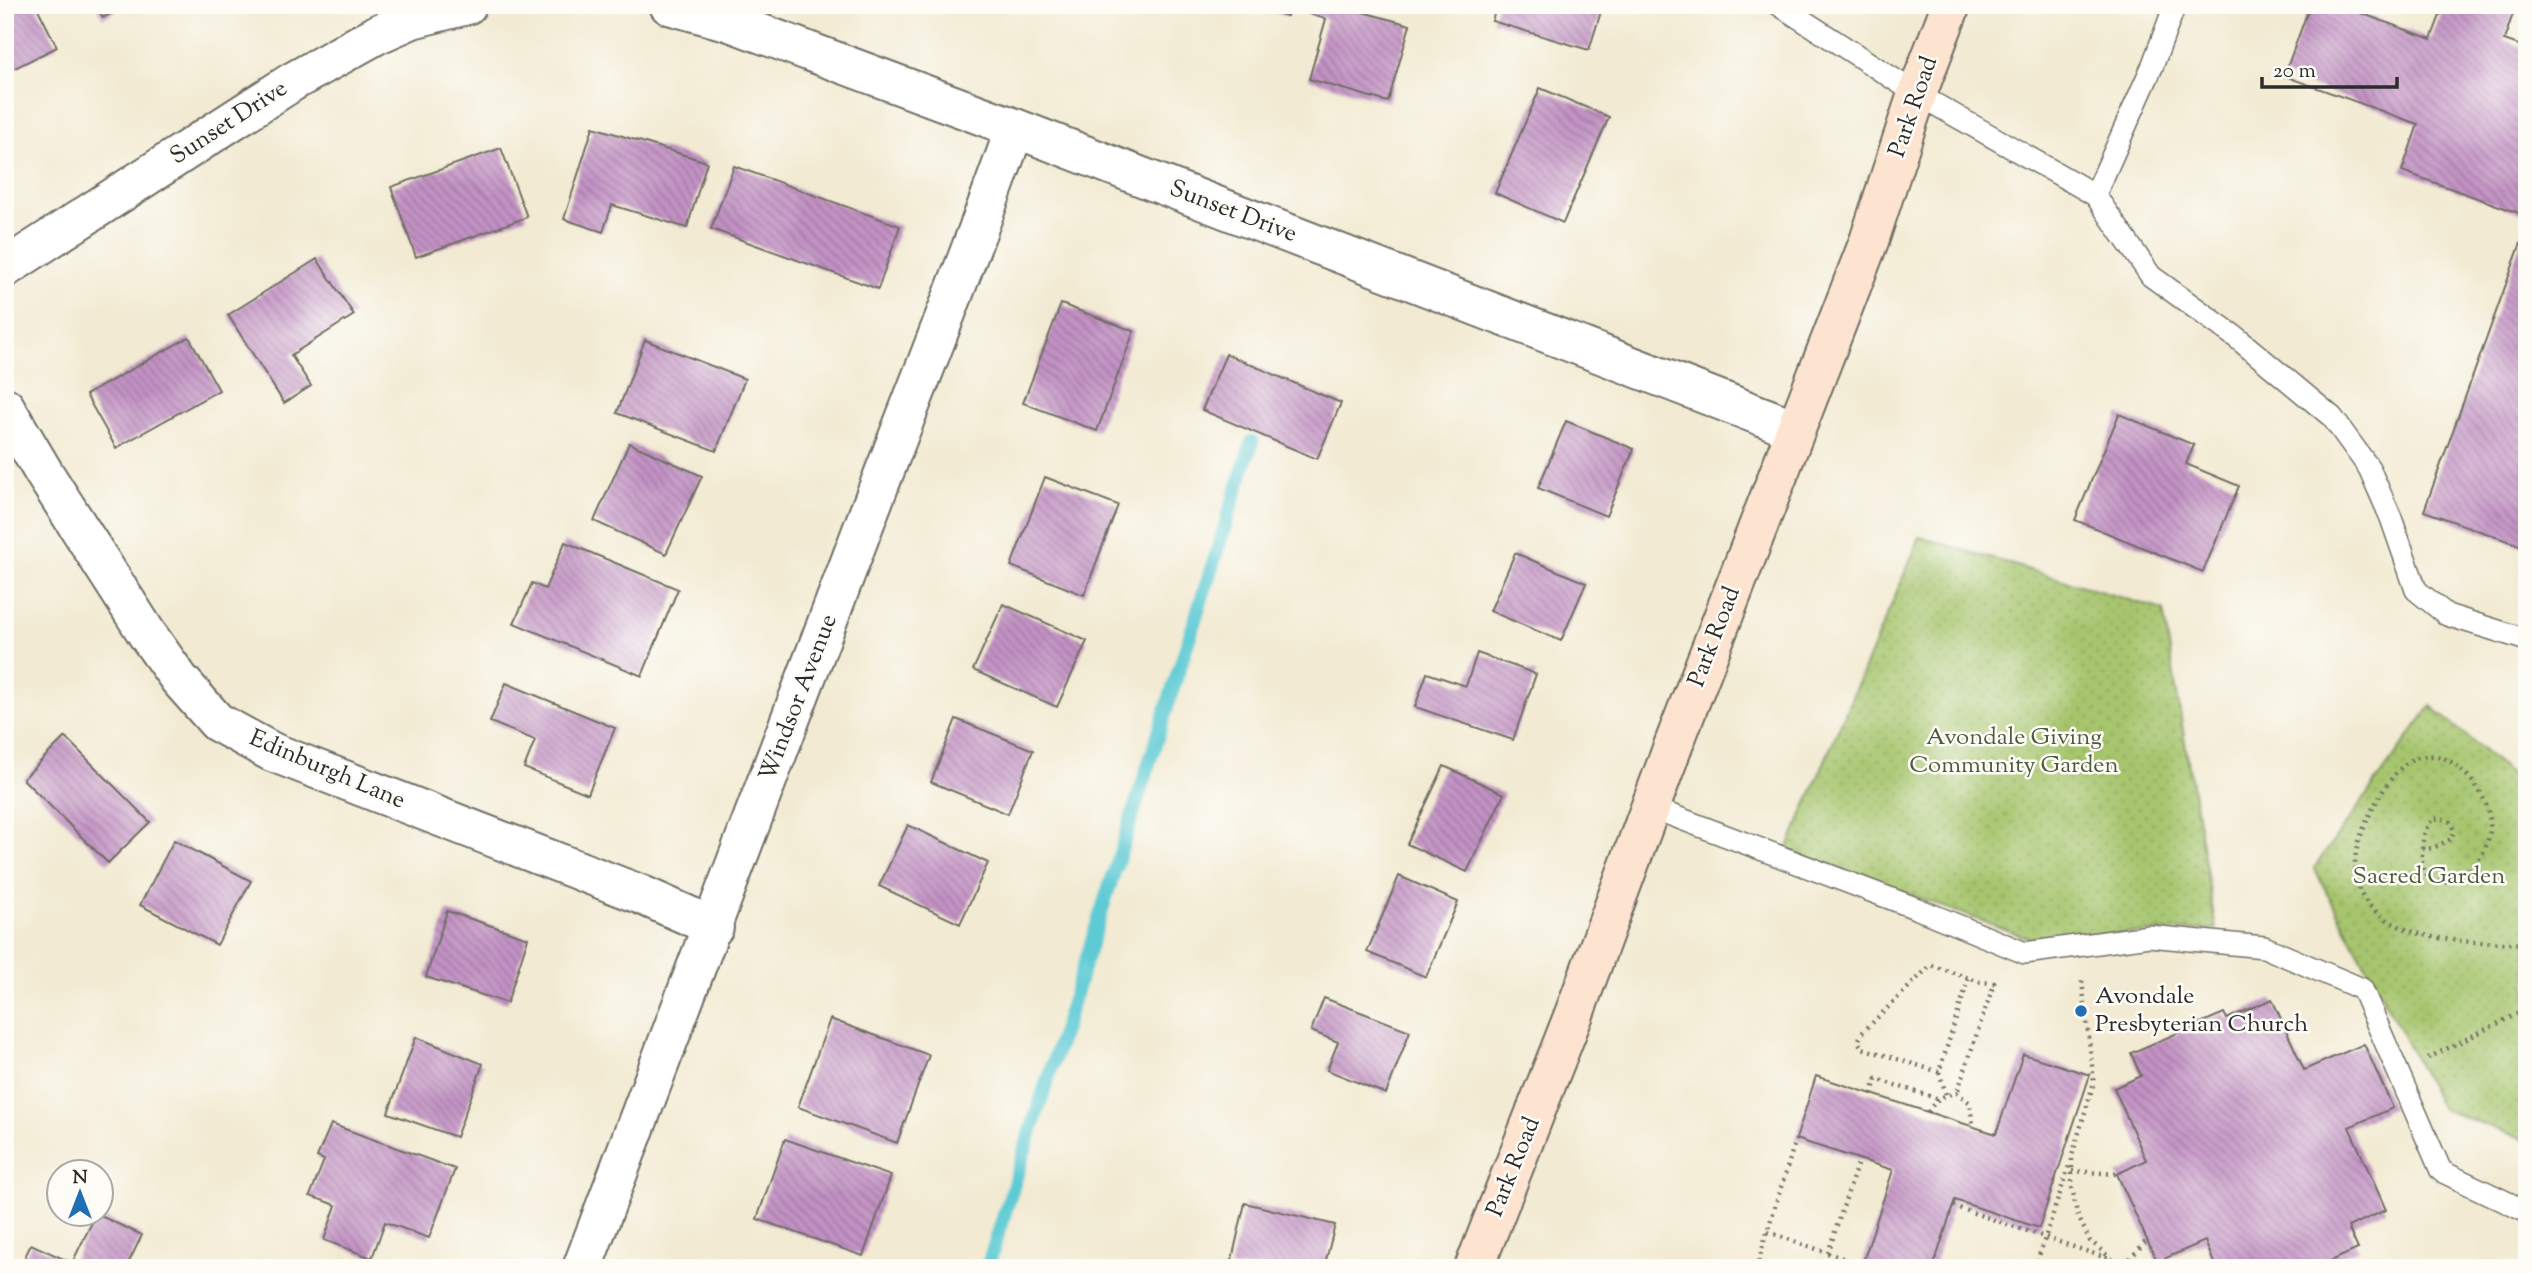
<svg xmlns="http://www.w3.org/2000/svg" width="2532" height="1273" font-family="'Sorts Mill Goudy',serif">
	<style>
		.park { fill: url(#park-dots); stroke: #68784c; stroke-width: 2 }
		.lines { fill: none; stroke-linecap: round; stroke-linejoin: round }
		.stream { stroke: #5dcad4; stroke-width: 14 }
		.building { fill: url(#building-back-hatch) }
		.service-casing { stroke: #716e65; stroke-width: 24 }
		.minor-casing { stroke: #716e65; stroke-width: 42 }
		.secondary-casing { stroke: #716e65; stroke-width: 42 }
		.path { stroke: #716e65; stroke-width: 4.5; stroke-dasharray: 2 5; stroke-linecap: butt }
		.service { stroke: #fff; stroke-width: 21 }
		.minor { stroke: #fff; stroke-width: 38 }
		.secondary { stroke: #fde4d0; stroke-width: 38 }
		.poi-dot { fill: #1f6fb2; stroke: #fdfcf7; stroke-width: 2.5 }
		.labels { text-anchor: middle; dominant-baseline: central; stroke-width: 5; stroke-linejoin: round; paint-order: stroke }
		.street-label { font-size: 24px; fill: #2b2b2b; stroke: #fdfcf7 }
		.park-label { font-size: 24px; fill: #50593f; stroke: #fdfcf7 }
		.poi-label { font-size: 24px; fill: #2b2b2b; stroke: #fdfcf7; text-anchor: start }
	</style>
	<defs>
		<pattern id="park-dots" width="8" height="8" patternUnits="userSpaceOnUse" patternTransform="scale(1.75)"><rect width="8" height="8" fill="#a6c56d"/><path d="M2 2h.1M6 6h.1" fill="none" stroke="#8fa95f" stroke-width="1.8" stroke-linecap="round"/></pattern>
		<pattern id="building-back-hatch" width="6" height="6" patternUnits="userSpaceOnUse" patternTransform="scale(1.75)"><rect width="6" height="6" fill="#c292c4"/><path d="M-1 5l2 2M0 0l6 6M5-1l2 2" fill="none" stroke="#9e779f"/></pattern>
	</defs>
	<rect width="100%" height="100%" fill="#fdfcf7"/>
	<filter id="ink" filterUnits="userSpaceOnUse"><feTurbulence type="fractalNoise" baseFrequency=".0143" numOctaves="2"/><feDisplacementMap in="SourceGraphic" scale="14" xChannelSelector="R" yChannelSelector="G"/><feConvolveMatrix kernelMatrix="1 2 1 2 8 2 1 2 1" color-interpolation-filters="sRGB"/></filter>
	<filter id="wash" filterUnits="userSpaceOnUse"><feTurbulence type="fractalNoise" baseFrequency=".00686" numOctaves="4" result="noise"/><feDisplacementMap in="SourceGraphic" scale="28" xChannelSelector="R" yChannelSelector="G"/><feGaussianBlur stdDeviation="1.57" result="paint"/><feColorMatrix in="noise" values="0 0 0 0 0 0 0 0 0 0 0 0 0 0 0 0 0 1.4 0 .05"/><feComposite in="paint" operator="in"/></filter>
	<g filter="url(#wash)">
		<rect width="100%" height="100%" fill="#f2ead2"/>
		<!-- park -->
		<path class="park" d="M1920,537L2163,610L2216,929L2029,938L1787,850Z
			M2431,706L2527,788V1140L2442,1109L2314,868Z"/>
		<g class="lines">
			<!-- stream -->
			<path class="stream" d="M987,1268L1252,442"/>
		</g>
		<g id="blocks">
			<!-- building -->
			<path class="building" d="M5,5H36L57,47L5,73Z
				M96,5H127L103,18Z
				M1248,5H1290L1287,16Z
				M1305,5H1361L1359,11L1410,25L1388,102L1309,79L1326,19L1303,12Z
				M1497,5H1603L1589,50L1492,21Z
				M2310,5H2339L2431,39L2444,5H2516L2504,40L2527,48V216L2402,171L2418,124L2284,76Z
				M1540,88L1609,117L1563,223L1495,193Z
				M593,127L707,162L687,228L612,205L603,232L564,219Z
				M501,148L527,217L416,257L391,187Z
				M734,166L900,226L878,289L711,229Z
				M2526,229H2527V548L2424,511Z
				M317,259L354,315L291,355L311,386L284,403L228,315Z
				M1061,304L1134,331L1097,431L1023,403Z
				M189,337L219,390L116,448L86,395Z
				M645,340L745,379L716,451L617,413Z
				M1226,354L1341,403L1317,459L1202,410Z
				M2119,414L2194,445L2186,464L2239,486L2203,572L2075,520Z
				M1566,421L1634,449L1606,516L1538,488Z
				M629,443L702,476L666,554L594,521Z
				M1045,477L1118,505L1084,595L1011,566Z
				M565,542L678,589L642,676L514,623L532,583L545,589Z
				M1515,553L1586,583L1561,641L1490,611Z
				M1003,604L1087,641L1057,707L973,670Z
				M1477,653L1536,674L1513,740L1415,707L1427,673L1466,686Z
				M506,683L615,728L588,794L524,768L535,740L490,722Z
				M956,719L1033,750L1008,814L931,782Z
				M65,737L150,822L108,863L23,779Z
				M1444,766L1504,794L1467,872L1407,844Z
				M908,825L988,863L960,924L879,886Z
				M174,840L251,881L217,945L140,905Z
				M1399,876L1458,902L1426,977L1367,952Z
				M447,911L528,938L507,1003L426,977Z
				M1324,998L1410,1031L1386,1094L1327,1070L1338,1042L1311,1031Z
				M2272,999L2304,1070L2364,1044L2393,1108L2349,1127L2386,1210L2348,1227L2358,1249L2315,1268H2216L2205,1241L2157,1262L2117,1174L2146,1160L2114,1088L2141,1076L2131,1053L2224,1013L2227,1019Z
				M830,1019L929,1055L897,1143L798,1107Z
				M416,1037L483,1064L456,1137L388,1113Z
				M2023,1054L2090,1075L2039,1228L1955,1200L1933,1268H1861L1893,1170L1796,1139L1816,1076L1996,1134Z
				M331,1124L455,1169L429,1238L385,1222L372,1258L324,1240L336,1205L310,1196L324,1160L317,1157Z
				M785,1139L891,1176L863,1256L757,1219Z
				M1245,1203L1335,1225L1324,1268H1230Z
				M96,1214L142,1235L126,1268H20L31,1244L72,1263Z"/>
		</g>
	</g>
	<g filter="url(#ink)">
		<use href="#blocks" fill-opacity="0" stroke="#716e65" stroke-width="2"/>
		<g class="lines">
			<!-- service casing -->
			<g class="service-casing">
				<path id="service" d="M1779,5L1917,94L2095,195
					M2175,5L2152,67L2095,195L2151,276L2237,338L2332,417L2369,468L2391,518L2416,590L2447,615L2527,640
					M1650,807L1918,909L2025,953L2149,936L2264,947L2362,989L2441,1171L2527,1212"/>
			</g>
			<!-- minor casing -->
			<g class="minor-casing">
				<path id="minor" d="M669,5L730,22L1015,128L1795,429
					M5,268L292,82L378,34L412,19L467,5
					M5,407L44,473L147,634L179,679L217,722L272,752L642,895L714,927
					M582,1268C679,1016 774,764 869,512C918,384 970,257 1015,128"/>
			</g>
			<!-- secondary casing -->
			<g class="secondary-casing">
				<path id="secondary" d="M1474,1268L1574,1014L1673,746L1869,241L1917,94L1951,5"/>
			</g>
			<!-- path -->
			<path class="path" d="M2422,849L2433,848L2451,839L2454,830L2450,822L2441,818L2433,819C2423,830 2423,839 2422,853C2418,921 2528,857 2476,786C2465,772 2448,754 2429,756C2425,756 2417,757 2413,759C2388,770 2355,836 2355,862C2354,878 2359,895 2370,906C2410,946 2475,941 2527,944
				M2082,981L2094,1082L2072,1156V1187L2077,1214L2090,1241L2112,1259
				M2428,1058L2527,1009
				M1939,1072L1862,1048L1858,1041L1862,1033L1931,965L1980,982L1994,983L1957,1093
				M1872,1094L1876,1079L1939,1099
				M1946,1094L1939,1072L1969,978
				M1928,1112C1935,1100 1943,1095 1957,1093L1970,1103L1973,1127
				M2072,1171L2117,1174
				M1953,1206L2136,1268
				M1768,1232L1845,1259L1843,1268
				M1828,1253L1859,1159
				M2125,1264L2147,1240
				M1756,1268L1796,1139
				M2035,1268L2070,1163"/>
			<!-- service -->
			<use href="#service" class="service"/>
			<!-- minor -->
			<use href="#minor" class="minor"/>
			<!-- secondary -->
			<use href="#secondary" class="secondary"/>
		</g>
	</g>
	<!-- markers -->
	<circle class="poi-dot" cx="2081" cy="1011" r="7"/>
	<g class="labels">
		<!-- street labels -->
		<g class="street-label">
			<text transform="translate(1914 107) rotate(-71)">Park Road</text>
			<text transform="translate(229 123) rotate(-33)">Sunset Drive</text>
			<text transform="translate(1233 212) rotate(21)">Sunset Drive</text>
			<text transform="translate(1715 637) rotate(-69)">Park Road</text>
			<text transform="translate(799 698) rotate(-69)">Windsor Avenue</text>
			<text transform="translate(327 770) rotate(23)">Edinburgh Lane</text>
			<text transform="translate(1514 1167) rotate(-68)">Park Road</text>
		</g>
		<!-- park labels -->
		<g class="park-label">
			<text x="2014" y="738">Avondale Giving<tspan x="2014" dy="28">Community Garden</tspan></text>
			<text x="2429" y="877">Sacred Garden</text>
		</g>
		<!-- poi labels -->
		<g class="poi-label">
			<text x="2095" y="997">Avondale<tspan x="2095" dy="28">Presbyterian Church</tspan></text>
		</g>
	</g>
	<!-- margin -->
	<rect width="2532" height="1273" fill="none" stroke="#fdfcf7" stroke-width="28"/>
	<!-- north arrow -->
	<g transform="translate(80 1193)"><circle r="33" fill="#fdfcf7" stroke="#a9a8a5" stroke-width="2"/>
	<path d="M0-5L12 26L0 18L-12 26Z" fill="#1f6fb2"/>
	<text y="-10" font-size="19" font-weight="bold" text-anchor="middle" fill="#2b2b2b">N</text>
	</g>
	<!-- scale -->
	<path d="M2262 77v10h135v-10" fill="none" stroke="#2b2b2b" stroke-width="3.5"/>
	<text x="2273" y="77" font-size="21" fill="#2b2b2b" stroke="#fdfcf7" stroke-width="5" paint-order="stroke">20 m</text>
</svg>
